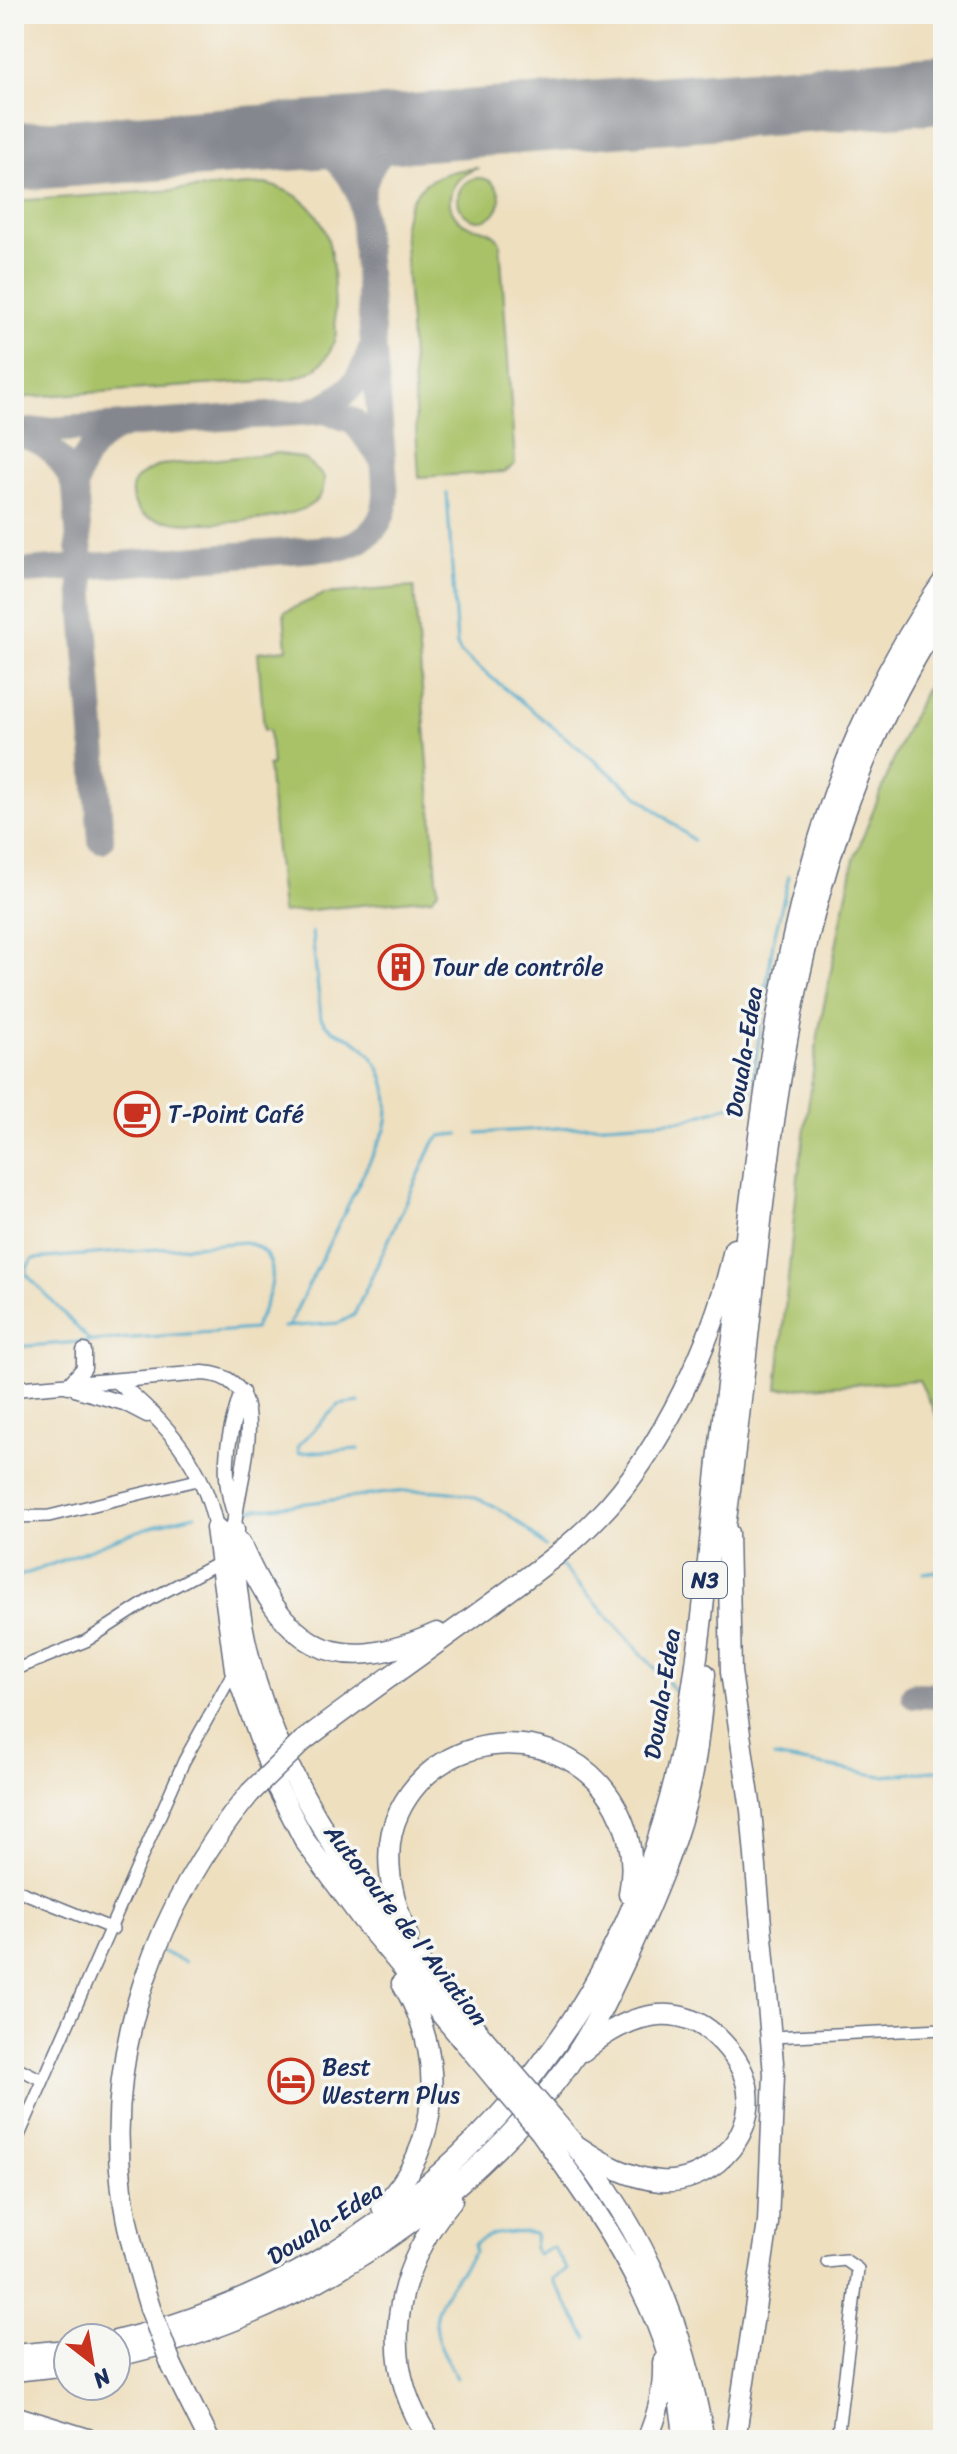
<svg xmlns="http://www.w3.org/2000/svg" width="957" height="2454" font-family="Sriracha,sans-serif">
	<style>
		.green { fill: #a9c267; stroke: #627862; stroke-width: 2 }
		.lines { fill: none; stroke-linecap: round; stroke-linejoin: round }
		.stream { stroke: #4daacb; stroke-width: 3 }
		.taxiway { stroke: #84878e; stroke-width: 26 }
		.runway { stroke: #84878e; stroke-width: 68 }
		.minor-casing { stroke: #656d80; stroke-width: 14 }
		.tertiary-casing { stroke: #656d80; stroke-width: 17 }
		.trunk-casing { stroke: #656d80; stroke-width: 23 }
		.minor { stroke: #fff; stroke-width: 11 }
		.tertiary { stroke: #fff; stroke-width: 14 }
		.trunk { stroke: #fff; stroke-width: 20 }
		.trunk-bridge-casing { stroke: #656d80; stroke-width: 23; stroke-linecap: butt }
		.trunk-bridge { stroke: #fff; stroke-width: 20 }
		.labels { text-anchor: middle; dominant-baseline: central; stroke-width: 7; stroke-linejoin: round; paint-order: stroke }
		.shield { fill: #f6f6f2; stroke: #5d6b8a; stroke-width: 2 }
		.shield-label { font-size: 22px; font-weight: bold; fill: #1b2f5e }
		.poi-label { font-size: 24px; fill: #1b2f5e; stroke: #f6f6f2; text-anchor: start }
		.street-label { font-size: 24px; fill: #1b2f5e; stroke: #f6f6f2 }
	</style>
	<rect width="100%" height="100%" fill="#f6f6f2"/>
	<filter id="ink" filterUnits="userSpaceOnUse"><feTurbulence type="fractalNoise" baseFrequency=".0125" numOctaves="2"/><feDisplacementMap in="SourceGraphic" scale="16" xChannelSelector="R" yChannelSelector="G"/><feConvolveMatrix kernelMatrix="1 2 1 2 8 2 1 2 1" color-interpolation-filters="sRGB"/></filter>
	<filter id="wash" filterUnits="userSpaceOnUse"><feTurbulence type="fractalNoise" baseFrequency=".006" numOctaves="4" result="noise"/><feDisplacementMap in="SourceGraphic" scale="32" xChannelSelector="R" yChannelSelector="G"/><feGaussianBlur stdDeviation="1.8" result="paint"/><feColorMatrix in="noise" values="0 0 0 0 0 0 0 0 0 0 0 0 0 0 0 0 0 1.4 0 .05"/><feComposite in="paint" operator="in"/></filter>
	<g filter="url(#wash)">
		<rect width="100%" height="100%" fill="#eedfbf"/>
		<!-- green -->
		<path class="green" d="M479,168C456,173 439,199 458,219C471,233 491,224 500,242L515,464L504,472L419,477L404,226C410,182 438,171 479,168Z
			M458 199a21 21 0 1 1 42 0a21 21 0 1 1-42 0Z
			M265,184C344,201 331,269 336,333C331,359 317,373 291,379L14,398V201Z
			M278,453L305,459L324,477C324,489 322,497 312,504C285,524 180,528 148,517C142,515 138,510 135,504C124,482 143,472 161,465Z
			M414,587L438,891L432,898L282,913L268,766L272,765L269,730H264L258,652L287,649L284,612L324,594Z
			M943,656V1429L919,1380L777,1389L798,1177L819,1029L854,859L906,729Z"/>
		<g class="lines">
			<!-- stream -->
			<path class="stream" d="M447,493L457,645L461,653L693,840
				M478,1133L685,1120L746,1100L751,1092L773,942L789,876
				M283,1327L339,1323L354,1315L433,1144L441,1136L459,1134
				M288,1327L385,1130C394,1097 383,1058 352,1039C339,1032 329,1032 321,1018L312,932
				M14,1347L254,1329C268,1301 291,1255 245,1242L33,1259L27,1267V1275L90,1341
				M359,1449L299,1453L298,1446L338,1405L359,1402
				M250,1510C285,1505 320,1502 354,1497C439,1486 482,1481 545,1547
				M561,1565L679,1695
				M924,1573L943,1570
				M14,1578C75,1558 132,1528 195,1515
				M774,1757L883,1776L943,1770
				M163,1952L185,1962
				M457,2378C419,2315 435,2308 474,2252V2244C493,2230 513,2231 536,2234L534,2248L538,2255L553,2247L567,2270L552,2279L587,2338"/>
			<!-- taxiway -->
			<path class="taxiway" d="M290,137C327,147 347,162 361,199
				M311,411C342,401 361,383 370,351
				M21,432L325,411L354,421L380,457
				M14,434C47,438 64,459 75,488L101,840
				M75,488C80,459 95,436 124,426
				M14,572L344,547C369,540 385,522 386,495L361,199C367,160 388,139 424,127
				M914,1695L943,1696"/>
			<!-- runway -->
			<path class="runway" d="M14,157L943,89"/>
		</g>
	</g>
	<g filter="url(#ink)">
		<g class="lines">
			<!-- minor casing -->
			<g class="minor-casing">
				<path id="minor" d="M14,1517L49,1516L201,1479
					M14,1670L86,1641L151,1599L222,1561
					M14,1889L113,1929
					M771,2037L943,2029
					M14,2066L42,2080
					M14,2147L184,1761L235,1669
					M827,2262L845,2260L858,2269L837,2440"/>
			</g>
			<!-- tertiary casing -->
			<g class="tertiary-casing">
				<path id="tertiary" d="M116,1381C165,1421 204,1464 216,1528
					M68,1386L84,1368V1351
					M14,1389L203,1373C280,1377 235,1482 234,1529
					M77,1390L124,1403L147,1415
					M233,1509C220,1469 229,1432 242,1392"/>
			</g>
			<!-- trunk casing -->
			<g class="trunk-casing">
				<path id="trunk" d="M216,1528L235,1669L277,1787L305,1841L362,1919L497,2081
					M234,1529C232,1752 372,1909 509,2068
					M728,1533L731,1672L751,1810L774,2074L768,2223L735,2440
					M240,1543C284,1644 329,1681 437,1633
					M722,1547C769,1238 763,883 943,614
					M303,1741C366,1693 431,1648 495,1601C530,1575 568,1549 598,1517C661,1453 716,1336 734,1249
					M408,1937C392,1899 380,1851 399,1812C441,1724 569,1721 616,1807C631,1835 635,1863 629,1894
					M552,2118C637,2214 682,2314 704,2440
					M540,2131C606,2225 677,2320 684,2440
					M577,2146C602,2163 629,2178 660,2181C708,2185 754,2139 748,2092C746,2074 736,2057 723,2043C680,1996 627,2014 583,2051
					M382,2207C442,2146 446,2055 402,1983
					M150,2308C138,2269 127,2231 122,2190C104,2046 159,1902 250,1793
					M116,2341C401,2271 611,2057 677,1770C699,1673 707,1570 717,1471C726,1384 739,1298 749,1212C778,983 807,777 943,582
					M14,2355L68,2350
					M116,2356C294,2318 461,2211 569,2064C591,2034 608,1997 624,1963C651,1904 679,1841 692,1776C699,1743 701,1708 705,1674
					M172,2366L209,2440
					M14,2371L68,2365
					M14,2416L91,2440
					M430,2440C376,2361 394,2270 452,2200
					M647,2440C658,2414 664,2391 663,2362"/>
			</g>
			<!-- minor -->
			<use href="#minor" class="minor"/>
			<!-- tertiary -->
			<use href="#tertiary" class="tertiary"/>
			<!-- trunk -->
			<use href="#trunk" class="trunk"/>
			<!-- trunk-bridge casing -->
			<g class="trunk-bridge-casing">
				<path id="trunk-bridge" d="M250,1793L303,1741
					M509,2068L552,2118
					M497,2081L540,2131
					M150,2308L172,2366"/>
			</g>
			<!-- trunk-bridge -->
			<use href="#trunk-bridge" class="trunk-bridge"/>
		</g>
	</g>
	<!-- icons -->
	<defs>
		<g id="building-ring" transform="scale(2.3)"><circle r="9.5" fill="#f6f6f2" stroke="#c8321e" stroke-width="1.5"/><path d="M-4-6H4V6H1V3H-1V6H-4ZM-2.5-4.3h1.7v1.8h-1.7ZM.8-4.3h1.7v1.8H.8ZM-2.5-1h1.7V.8h-1.7ZM.8-1h1.7V.8H.8Z" fill="#c8321e"/></g>
		<g id="cafe-ring" transform="scale(2.3)"><circle r="9.5" fill="#f6f6f2" stroke="#c8321e" stroke-width="1.5"/><path d="M-5.5-4.5H6V0H3Q3 3.5 0 3.5H-2.5Q-5.5 3.5-5.5 0ZM3-3.2v2h1.7v-2ZM-6 4.5H4V6H-6Z" fill="#c8321e"/></g>
		<g id="hotel-ring" transform="scale(2.3)"><circle r="9.5" fill="#f6f6f2" stroke="#c8321e" stroke-width="1.5"/><path d="M-6-4.5h1.5V1H6V5H4.5V3h-9V5H-6ZM-4 0a1.8 1.8 0 1 1 3.6 0ZM.5 0V-2.5h3Q6-2.5 6 0Z" fill="#c8321e"/></g>
	</defs>
	<g fill-rule="evenodd">
		<use href="#building-ring" x="401" y="967"/>
		<use href="#cafe-ring" x="137" y="1114"/>
		<use href="#hotel-ring" x="291" y="2081"/>
	</g>
	<g class="labels">
		<!-- shield labels -->
		<rect class="shield" x="683" y="1562" width="44" height="36" rx="6"/>
		<g class="shield-label">
			<text x="705" y="1580">N3</text>
		</g>
		<!-- poi labels -->
		<g class="poi-label">
			<text x="432" y="967">Tour de contrôle</text>
			<text x="168" y="1114">T-Point Café</text>
			<text x="322" y="2067">Best<tspan x="322" dy="28">Western Plus</tspan></text>
		</g>
		<!-- street labels -->
		<g class="street-label">
			<text transform="translate(744 1052) rotate(-81)">Douala-Edea</text>
			<text transform="translate(662 1694) rotate(-81)">Douala-Edea</text>
			<text transform="translate(406 1925) rotate(52)">Autoroute de l'Aviation</text>
			<text transform="translate(325 2223) rotate(-33)">Douala-Edea</text>
		</g>
	</g>
	<!-- margin -->
	<rect width="957" height="2454" fill="none" stroke="#f6f6f2" stroke-width="48"/>
	<!-- north arrow -->
	<g transform="translate(92 2362) rotate(149)"><circle r="38" fill="#f6f6f2" stroke="#9ea6b7" stroke-width="2"/>
	<path d="M0-6L14 30L0 20L-14 30Z" fill="#c8321e"/>
	<text y="-12" font-size="22" font-weight="bold" text-anchor="middle" fill="#1b2f5e">N</text>
	</g>
</svg>
